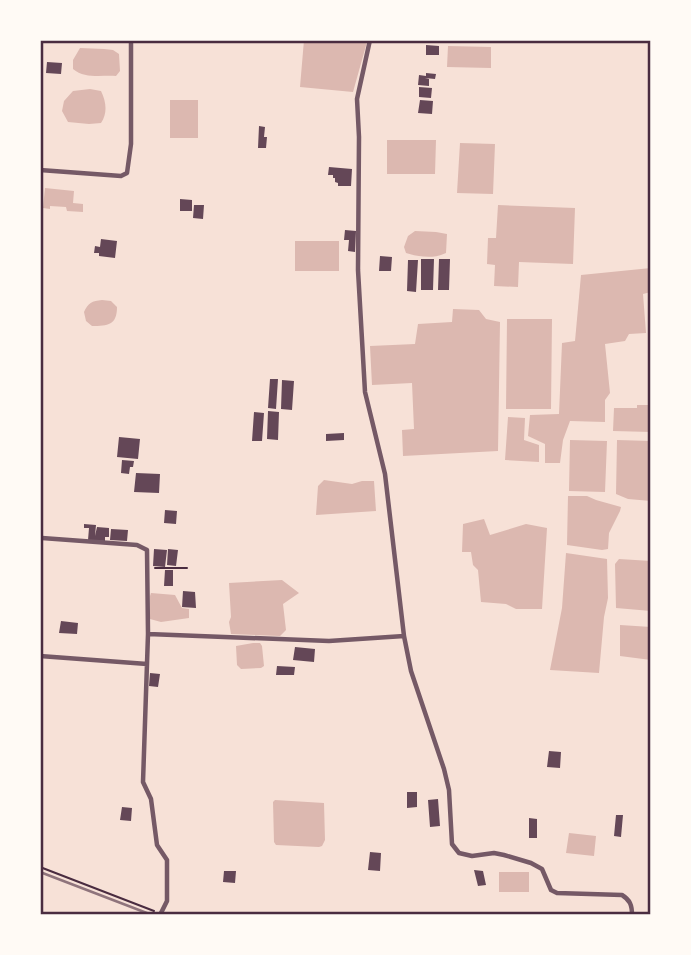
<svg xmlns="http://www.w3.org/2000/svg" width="691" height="955" font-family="'Playfair Display',serif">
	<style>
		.water { fill: #dcb8b0 }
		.building { fill: #644757 }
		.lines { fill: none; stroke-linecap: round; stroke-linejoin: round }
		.path { stroke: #4a2c40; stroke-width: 2 }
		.minor { stroke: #755966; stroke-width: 4.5 }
		.rail { stroke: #8f747c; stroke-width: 2.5 }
		.neatline { fill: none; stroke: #4a2c40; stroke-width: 2.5 }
	</style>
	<rect width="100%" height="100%" fill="#f7e1d7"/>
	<!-- water -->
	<path class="water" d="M304,40L367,42L353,92L300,87Z
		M448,46L491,47V68L447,67Z
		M80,48L104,49L113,50L119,54L120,71L116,76C101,75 85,79 73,69V60Z
		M90,89L101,91C106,101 108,113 101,123L89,124L68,122L62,111L64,101L73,91Z
		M170,100H198V138H170Z
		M387,140H436L435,174H387Z
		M460,143L495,144L493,194L457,193Z
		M45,188L74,191L73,203L83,204V212L67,211L66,207L50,206V209L43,208Z
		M498,205L575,208L573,264L519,262L518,287L494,286L495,265L487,264L488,238H496Z
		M415,231L436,232L447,234L446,253C434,259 419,257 406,253L404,247L408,236Z
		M295,241H339V271H295Z
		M651,268V292L643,294L646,333L629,334L625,341L605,344L610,393L605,400V422L570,421L563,440L560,463H545V444L528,436L530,415L559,414L562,343L575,341L581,275Z
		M102,300L111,301L117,307C117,325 108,326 92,326L86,321L84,312C88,303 92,301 102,300Z
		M453,309L479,310L486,319L500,322L498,451L403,456L402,430L414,429L412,383L372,385L370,346L415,344L418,324L452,322Z
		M507,319H552L551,409H506Z
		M637,405H651V432L613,431L614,408H637Z
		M508,417L525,418L524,440L539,445V462L505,460Z
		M570,440L607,441L605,492L569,491Z
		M617,440L651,441V501L628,499L616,494Z
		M324,480L352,484L362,481H374L376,511L316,515L318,486Z
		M568,496H587L596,500L621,507L620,511L609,533L608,549L602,550L567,545Z
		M484,519L490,535L526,524L547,528L542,609H516L506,604L481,602L478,570L473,565L471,552H462L463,524Z
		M566,553L607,559L608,598L604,617L599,673L550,670L562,608Z
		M619,559L651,561V611L616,608L615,564Z
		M282,580L299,593L283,604L286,630L280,636L231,634L229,622L231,617L229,583Z
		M151,593L175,595L182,608L189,609V618L161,622L150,619V596Z
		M620,625L651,627V660L620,656Z
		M253,643H260L262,646L264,666L261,668L241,669L237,665L236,646Z
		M275,800L324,803L325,840L322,846L319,847L276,845L274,842L273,802Z
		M569,833L596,836L594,856L566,853Z
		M499,872H529V892H499Z"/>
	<!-- building -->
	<path class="building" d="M426,45L439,46V55H426Z
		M47,62L62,63L61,74L46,73Z
		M426,73L436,74L435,79L425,78L429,79V86L418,85L419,75L426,76Z
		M419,87L432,88L431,98L419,97Z
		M420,100L433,101L432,114L418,113Z
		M259,126L265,127L264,137H267L266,148H258Z
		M329,167L352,169L351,186H338V183L335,182V178H333V175H328Z
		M180,199L192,200V211H180Z
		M194,205H204L203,219L193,218Z
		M345,230L356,231L355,252L348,251L349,240H344Z
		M101,239L117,241L115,258L99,256V253H94L95,246L100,247Z
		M380,256L392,257L391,271H379Z
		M421,259H434L433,290H421Z
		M439,259H450L449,290H438Z
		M408,260H418L416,292L407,291Z
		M270,379H278L276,409L268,408Z
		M282,380L294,381L292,410L281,409Z
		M268,411L279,412L278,440L267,439Z
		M254,412L264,413L262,441H252Z
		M344,433V440L326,441V434Z
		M119,437L140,439L138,459L117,457Z
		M122,460L134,461L133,467H130L129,474L121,473Z
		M136,473L160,474L159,493L134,492Z
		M165,510L177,511L176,524L164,523Z
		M84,524L96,525L95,536L97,527L109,528V537H105V541L88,540L89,528H84Z
		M111,529L128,530L127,541L110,540Z
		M154,549L167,550L165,567L153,566Z
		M168,549L178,550L176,566L167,565Z
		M165,570H173V586H164Z
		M183,591L195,592L196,608L182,607Z
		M61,621L78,623L77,634L59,633Z
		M295,647L315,649L314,662L293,660Z
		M277,666L295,667L294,675H276Z
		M150,673L160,674L158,687L149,686Z
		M549,751L561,752L560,768L547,767Z
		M407,792H417V807L407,808Z
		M438,799L440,826L430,827L428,800Z
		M122,807L132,808L131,821L120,820Z
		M616,815H623L621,837L614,836Z
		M529,818L537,819V838H529Z
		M370,852L381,853L380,871L368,870Z
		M474,870L483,871L486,885L478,886Z
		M224,871H236L235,883L223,882Z"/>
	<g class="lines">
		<!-- path -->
		<path class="path" d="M155,568H187
			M40,867L154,911"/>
		<!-- minor -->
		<path class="minor" d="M370,40L357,99L359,137L358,270L365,392L385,474L404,636L411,671L444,769L449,790L452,844L459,853L472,856L494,853L504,855L531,863L542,869L551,890L557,893L622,895C630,900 632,905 632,915
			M40,170L121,176L127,173L131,144V40
			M42,538L137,545L147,550L148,634L329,641L404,636
			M148,634L143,782L151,799L157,845L167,860V901L161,913
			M40,656L147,664"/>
		<!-- rail -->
		<path class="rail" d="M40,872L152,915"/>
	</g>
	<!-- border -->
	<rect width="691" height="955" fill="none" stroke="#fffaf5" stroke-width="84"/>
	<rect x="42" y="42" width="607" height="871" class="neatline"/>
</svg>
